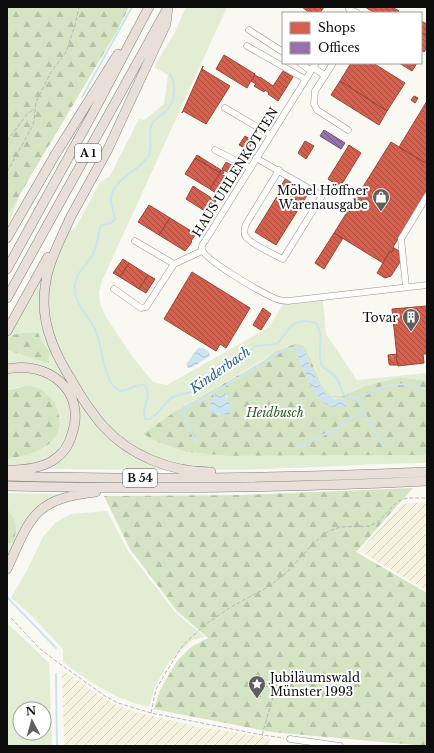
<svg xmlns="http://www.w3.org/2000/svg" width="434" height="753" font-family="'Libre Baskerville',serif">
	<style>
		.farmland { fill: url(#farmland-furrows) }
		.green { fill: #e3edd4; fill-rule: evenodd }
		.forest { fill: url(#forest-firs); fill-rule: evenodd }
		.water { fill: url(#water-waves) }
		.shops { fill: url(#shops-back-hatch); stroke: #9a473a }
		.offices { fill: url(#offices-back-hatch); stroke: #6f527c }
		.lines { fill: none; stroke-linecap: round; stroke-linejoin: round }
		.stream { stroke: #cce4f0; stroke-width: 2 }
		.minor-casing { stroke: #949390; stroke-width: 7 }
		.highway-casing { stroke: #81807d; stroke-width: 10 }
		.path { stroke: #b8b7b6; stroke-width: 1; stroke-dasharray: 4 2; stroke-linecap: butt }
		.minor { stroke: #fefefd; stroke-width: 6 }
		.highway { stroke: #e7dfd8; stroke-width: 9 }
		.labels { text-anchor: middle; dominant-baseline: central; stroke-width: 4; stroke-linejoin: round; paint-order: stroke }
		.shield { fill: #fff; stroke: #565656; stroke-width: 1 }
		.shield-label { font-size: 11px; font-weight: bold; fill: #0d0d0d }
		.street-label { font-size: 12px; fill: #0d0d0d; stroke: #fff }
		.poi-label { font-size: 12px; fill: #0d0d0d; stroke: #fff; text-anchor: end }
		.park-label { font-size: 12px; font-style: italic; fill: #315e25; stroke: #fff }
		.water-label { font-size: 13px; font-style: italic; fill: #246292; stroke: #fff }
	</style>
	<defs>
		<pattern id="farmland-furrows" width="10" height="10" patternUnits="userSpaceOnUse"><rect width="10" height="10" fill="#f5f2e0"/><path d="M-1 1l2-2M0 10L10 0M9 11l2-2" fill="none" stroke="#d1cebf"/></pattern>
		<pattern id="forest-firs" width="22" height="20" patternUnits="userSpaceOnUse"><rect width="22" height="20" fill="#d5e4c3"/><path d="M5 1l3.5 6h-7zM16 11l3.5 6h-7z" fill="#b6c2a6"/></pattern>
		<pattern id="water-waves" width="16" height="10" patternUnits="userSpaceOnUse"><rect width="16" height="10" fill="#cce4f0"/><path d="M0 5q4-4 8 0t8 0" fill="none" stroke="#aec2cd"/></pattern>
		<pattern id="shops-back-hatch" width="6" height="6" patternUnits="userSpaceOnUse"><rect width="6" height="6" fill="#d6604d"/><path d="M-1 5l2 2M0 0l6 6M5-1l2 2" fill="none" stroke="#ac4e3e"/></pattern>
		<pattern id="offices-back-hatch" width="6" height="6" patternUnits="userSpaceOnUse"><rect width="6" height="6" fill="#9970ab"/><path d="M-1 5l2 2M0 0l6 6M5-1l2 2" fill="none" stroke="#7b5a8a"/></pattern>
	</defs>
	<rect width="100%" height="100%" fill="#faf8f2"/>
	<!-- farmland -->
	<path class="farmland" d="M427,502V591L360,551L402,504Z
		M62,670L103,698L117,705L135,712L194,726L270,738L269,746H64Z"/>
	<!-- green -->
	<path class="green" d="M186,7H227L102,281L99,292L100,304L106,317L132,356L153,382L167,385L268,328L283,305L323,301L326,334L357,380L427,373V381L406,378H397L365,386L343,396H332L327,392L321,384L306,349C294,337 274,353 263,360L176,411L158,442L186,452L228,456L427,455V463C380,463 332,467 285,468C233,470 172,476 128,442C98,419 81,387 63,355C45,324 44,284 59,251C62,246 63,238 67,234C69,232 73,230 76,227L100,182L110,176L139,119L144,120L164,104L168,75L154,67L175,32Z
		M22,190L8,225L7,227V216Z
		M44,271V320L95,421L167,470L47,469L77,429L61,378L7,366V350L47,362L50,360V352L42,342L38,333H23L11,335L7,343V338Z
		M29,371C38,374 47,377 55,383C80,403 73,444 46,459C34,466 20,466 7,467V459L31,453L46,447L56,407C45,385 28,384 7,390V375L18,372Z
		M7,493L58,494L44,502L32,513L7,563V544L10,543L15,523L7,509Z
		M107,511L128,551L175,612L205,637L192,640L168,663L155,687L149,707C117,701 89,681 63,662V649L29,613L11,598L27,570L43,537L55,523L71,514Z
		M7,623L49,663L52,746H7ZM20,709H44V733H20Z"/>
	<!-- forest -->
	<path class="forest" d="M7,7H129L117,31L7,216Z
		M23,333H38L42,342L50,352L49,362L48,363L7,350V343L11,335Z
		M295,344L302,345L306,349L321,384L327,392L332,396H343L365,386L397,378H406L427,381V455L228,456L186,452L158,442L143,434L176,411L263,361L276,351ZM298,347H300L304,350C312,368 319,400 343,399L331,406C311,396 306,372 296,353ZM224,394L228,396L226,399L228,402L224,415L212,413L209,406C212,398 216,397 224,394Z
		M22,387C28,387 35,386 40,389C57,398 67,425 53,440C41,453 23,456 7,459V390Z
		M413,488L356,552L427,593V746L271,732L154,709L160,690L177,661L191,647L208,638L177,611L130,549L104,496L240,495Z
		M7,509C14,517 18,525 15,535C14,540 12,543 7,544Z"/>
	<!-- water -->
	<path class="water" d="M298,347H300L304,350C310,363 318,392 333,398C337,400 341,398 345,400L346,406C318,417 305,371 296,353V349Z
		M198,348C203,347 210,350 210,356L193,367L188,368L186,364Z
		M224,394H227L226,399C230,403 233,409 230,414L221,415L218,413L215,414L209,412V406L213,398Z"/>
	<!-- shops -->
	<path class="shops" d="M302,7H324L320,13H310Z
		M365,7H392L399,11L397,13H375Z
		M421,21L427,24V36L421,32Z
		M421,32L427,36V48L424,52L421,50Z
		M224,55L255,74L247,88L216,69Z
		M351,63H373L405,83L387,111L340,81Z
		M399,63H417L412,71Z
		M203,66L202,69L230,86L206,124L183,111L182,113Z
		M283,71L293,77L278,101L268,94L269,93L265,90L264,92L254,86L256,84L251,81L255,75L260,78V77L273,86Z
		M340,81L387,111L379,125L331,95Z
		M414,96L418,98L415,103L411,100Z
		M427,101V164L399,147Z
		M245,136L253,141L248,150L239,145Z
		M305,141L314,146L306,159L298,153Z
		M391,142L427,164V192L393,247L394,248L392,252L390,251L383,263L334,233Z
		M349,145L361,153L340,187L328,179Z
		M197,155L221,170L220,173L195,158Z
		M195,158L220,173L210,189L185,174Z
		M226,162L233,166L229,173L222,169Z
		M220 172a2 2 0 1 1 4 0a2 2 0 1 1-4 0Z
		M219,174L225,176L223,181L224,182L223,185L221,184L217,194L210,189Z
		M286,178L293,182L292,184L308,194L276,245L255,232L281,190L279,189Z
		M193,186L216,201L208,213L186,199Z
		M149,205L170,218L159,235L138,222Z
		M170,218L196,234L191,241L192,242L185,251L159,235Z
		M334,233L343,238L324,269L315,263Z
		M394,248L401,252L402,259L391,276L385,278L377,273L390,251L392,252Z
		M123,259L129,263L120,277L113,273Z
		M129,263L148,275L139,289L120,277Z
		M192,272L250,308L226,348L220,344L216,351L164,319Z
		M148,275L155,279L146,293L139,289Z
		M427,306V354H423L424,363L398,366L396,357H397L392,309Z
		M263,308L271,314L261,330L253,325Z
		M397,354V357H396L398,365H390L389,364L388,355Z"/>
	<!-- offices -->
	<path class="offices" d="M324,130L345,143L341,149L320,136Z"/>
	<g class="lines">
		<!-- stream -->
		<path class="stream" d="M170,74C177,85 175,102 166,111C161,116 155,118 152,124C147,134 154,146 148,157C145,161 140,165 137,168C126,176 111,185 111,200C111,206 114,213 115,219L111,223L101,225C97,234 99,244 93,254C87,265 76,272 75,285C72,304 92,318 97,334C102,348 104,382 118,390C126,394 135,383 144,385C154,395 140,407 145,419H149C160,415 163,402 173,397C178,394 191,393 194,391C197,389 197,385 198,382L223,371L239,357L248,353L255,346L277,344C281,340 283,336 287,331C293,321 305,319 316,323C325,336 317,349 321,363C324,370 330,371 335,376C340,381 340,389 344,395C360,402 369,391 383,387C397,382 414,384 427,390
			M82,97L132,7
			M215,397L214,392L270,360C275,352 288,349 297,347L299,348
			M356,398L383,446
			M197,443L181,413L183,410L214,393
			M297,447L330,432L363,411
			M7,597L56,648
			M56,674L57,746"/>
		<!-- minor casing -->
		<g class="minor-casing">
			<path id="minor" d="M349,9L357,13
				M249,30L283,52
				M247,46L305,79
				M300,63L311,71
				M316,63L205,241C203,243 201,247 202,249C203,259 259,291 270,296C275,299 281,301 288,301L427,285
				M313,67L325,76L333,63
				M325,76L315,91L314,104L317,110L348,130
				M225,108L271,135
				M215,150L250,168
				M256,158L322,196L283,259C275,255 251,244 246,237C243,233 244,229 246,224L279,170
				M135,241L174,264L202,251
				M406,287L401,239L427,196
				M114,289L141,308L146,307L174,264
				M290,739L340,746"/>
		</g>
		<!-- highway casing -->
		<g class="highway-casing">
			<path id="highway" d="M71,216C58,246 44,268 44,302C44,331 57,357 72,381C81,397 91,412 103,426C130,456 171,472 211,472
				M69,220L108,149L166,24L168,7
				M7,238L55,155L118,54
				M7,269L94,111L149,7
				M7,298L166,11
				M7,331L48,257
				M7,369C48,360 87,391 72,434C69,445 62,455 52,461C39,469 23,470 8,470
				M7,476C147,480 287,478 427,472
				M7,486C147,489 287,488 427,481
				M7,569C31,516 34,499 96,492"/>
		</g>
		<!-- path -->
		<path class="path" d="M7,141L27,114L34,109
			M7,172L32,127L34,121L36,102L51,72L66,52L75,25L79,7
			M391,355L393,358L396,359
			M11,618L39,648L60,664L105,696L118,703L151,713L262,735L284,738
			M151,713L156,689L174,659L184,644L206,624L231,607L268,587L286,573L314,543L327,532L340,527L370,526L379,521L398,501L407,498H427
			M262,735L275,690"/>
		<!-- minor -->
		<use href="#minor" class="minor"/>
		<!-- highway -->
		<use href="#highway" class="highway"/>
	</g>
	<!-- icons -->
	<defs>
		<g id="shop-pin" transform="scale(0.9)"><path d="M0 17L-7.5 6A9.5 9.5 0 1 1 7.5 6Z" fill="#605f5d" stroke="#fff"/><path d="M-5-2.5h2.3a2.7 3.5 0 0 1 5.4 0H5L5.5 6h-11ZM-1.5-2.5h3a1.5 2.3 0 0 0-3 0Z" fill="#fff"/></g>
		<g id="building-pin" transform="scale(0.9)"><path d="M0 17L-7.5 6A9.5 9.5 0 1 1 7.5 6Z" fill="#605f5d" stroke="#fff"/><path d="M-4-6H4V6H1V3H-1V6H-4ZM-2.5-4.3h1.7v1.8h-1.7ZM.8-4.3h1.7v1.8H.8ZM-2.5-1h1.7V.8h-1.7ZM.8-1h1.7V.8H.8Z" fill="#fff"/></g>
		<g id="sight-pin" transform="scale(0.9)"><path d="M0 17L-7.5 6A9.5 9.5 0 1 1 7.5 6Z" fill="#605f5d" stroke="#fff"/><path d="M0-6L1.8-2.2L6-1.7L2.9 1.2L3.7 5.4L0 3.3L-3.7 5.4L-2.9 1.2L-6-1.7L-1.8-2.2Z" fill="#fff"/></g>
	</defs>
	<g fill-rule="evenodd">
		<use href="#shop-pin" x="381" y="197"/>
		<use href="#building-pin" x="411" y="317"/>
		<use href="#sight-pin" x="257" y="684"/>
	</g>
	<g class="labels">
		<!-- shield labels -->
		<g class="shield">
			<rect x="75" y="144" width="26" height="18" rx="3"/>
			<rect x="123" y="469" width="34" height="18" rx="3"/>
		</g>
		<g class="shield-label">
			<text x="88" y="153">A 1</text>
			<text x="140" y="478">B 54</text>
		</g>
		<!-- street labels -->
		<g class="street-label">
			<text transform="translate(235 172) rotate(-58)">HAUS UHLENKOTTEN</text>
		</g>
		<!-- poi labels -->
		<g class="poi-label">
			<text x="368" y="190">Möbel Höffner<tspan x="368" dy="14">Warenausgabe</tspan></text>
			<text x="398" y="317">Tovar</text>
			<text x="270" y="677" text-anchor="start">Jubiläumswald<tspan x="270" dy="14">Münster 1993</tspan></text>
		</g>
		<!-- park labels -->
		<g class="park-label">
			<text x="275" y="412">Heidbusch</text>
		</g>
		<!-- water labels -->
		<g class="water-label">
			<text transform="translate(220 370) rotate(-35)">Kinderbach</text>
		</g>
	</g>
	<!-- border -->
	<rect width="434" height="753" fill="none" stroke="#0d0d0d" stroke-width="16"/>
	<!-- legend -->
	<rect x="282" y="12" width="140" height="52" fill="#ffffff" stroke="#9e9e9e"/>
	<rect x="290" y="22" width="20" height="12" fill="#d6604d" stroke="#9e9e9e"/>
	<text x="318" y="32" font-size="12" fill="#0d0d0d">Shops</text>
	<rect x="290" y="42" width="20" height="12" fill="#9970ab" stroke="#9e9e9e"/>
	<text x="318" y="52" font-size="12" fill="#0d0d0d">Offices</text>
	<!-- north arrow -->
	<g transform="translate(32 721) rotate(354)"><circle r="19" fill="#ffffff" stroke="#9e9e9e"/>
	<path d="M0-3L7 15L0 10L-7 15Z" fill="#605f5d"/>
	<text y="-6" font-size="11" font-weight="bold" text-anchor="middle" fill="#0d0d0d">N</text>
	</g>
</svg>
